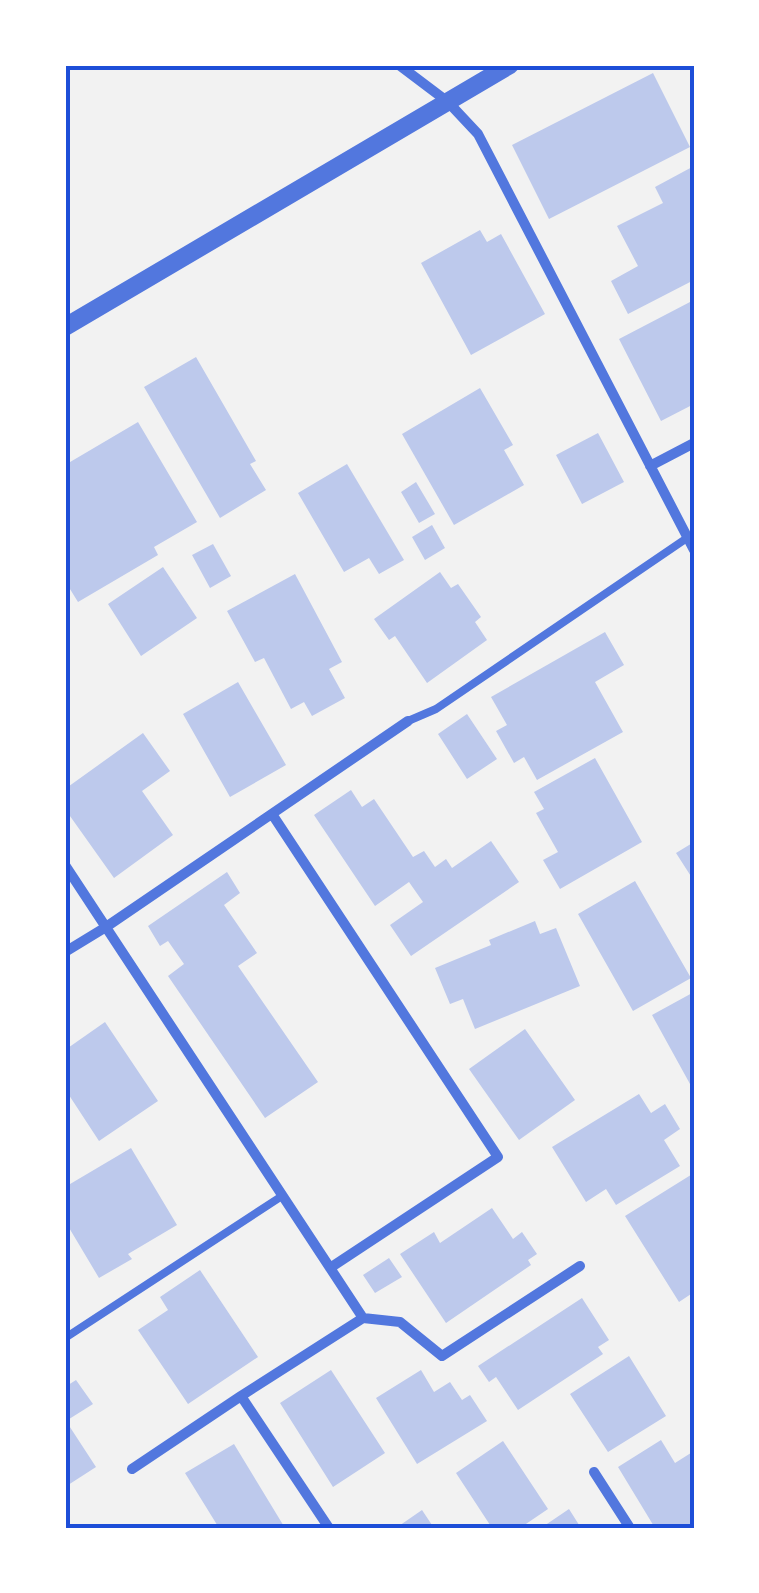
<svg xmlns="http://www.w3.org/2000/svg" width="759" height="1593" font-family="Roboto,sans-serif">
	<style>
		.building { fill: #bdc9ec }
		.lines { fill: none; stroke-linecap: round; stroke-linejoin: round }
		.service { stroke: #5277de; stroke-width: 8 }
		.minor { stroke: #5277de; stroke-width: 10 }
		.tertiary { stroke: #5277de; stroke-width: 18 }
		.neatline { fill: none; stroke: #1d4ed8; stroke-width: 4 }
	</style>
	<rect width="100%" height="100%" fill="#f2f2f2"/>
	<!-- building -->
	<path class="building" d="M653,73L690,147L549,219L512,145Z
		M694,166V280L628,314L611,281L638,266L617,226L663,203L655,187Z
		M480,230L487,242L501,234L545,314L471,355L421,263Z
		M690,302L694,309V404L661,421L619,339Z
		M196,357L256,461L250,464L266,490L220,518L144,387Z
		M480,388L513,445L504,450L524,485L454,525L402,434Z
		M138,422L197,522L154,547L158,555L78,602L65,581V465Z
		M598,433L624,482L582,504L556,455Z
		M347,464L404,560L379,574L369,558L344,572L298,493Z
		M416,482L435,514L419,523L401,492Z
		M432,525L445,548L425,560L412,537Z
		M213,544L231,576L210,588L192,555Z
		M163,567L197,618L141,656L108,604Z
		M440,572L451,588L458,584L481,617L475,622L487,640L427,683L395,636L389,640L374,619Z
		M295,574L342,662L329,669L345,698L312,716L304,702L291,709L264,658L255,662L227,611Z
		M605,632L624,665L595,682L623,732L537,780L524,757L514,763L496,731L507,725L491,697Z
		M238,682L286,765L230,797L183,714Z
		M467,714L497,759L467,779L438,734Z
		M143,733L170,771L142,791L173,835L114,878L65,809V789Z
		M595,758L642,842L560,889L543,860L558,852L536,813L544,809L534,792Z
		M351,790L362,807L374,799L413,857L424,851L435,867L446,859L452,868L491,841L519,882L411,956L390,925L423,902L409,882L375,906L314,815Z
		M694,842V881L676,853Z
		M227,872L240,893L224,905L257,953L238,966L318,1082L265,1118L168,976L184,964L168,941L160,946L148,926Z
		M635,881L691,978L633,1011L578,914Z
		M535,921L540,934L556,928L580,986L475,1029L463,999L450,1004L435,968L491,945L489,940Z
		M694,992V1082L690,1084L652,1015Z
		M105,1022L158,1101L99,1141L65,1089V1050Z
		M525,1029L575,1100L519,1140L469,1069Z
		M639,1094L651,1113L665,1104L680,1129L664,1140L680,1166L616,1205L606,1189L586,1202L552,1147Z
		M131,1148L177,1225L128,1254L132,1259L99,1278L65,1221V1187Z
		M694,1173V1292L679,1302L625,1216Z
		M492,1208L513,1239L522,1232L537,1254L528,1260L531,1265L446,1323L400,1254L434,1232L440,1243Z
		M389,1258L402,1277L375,1293L363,1275Z
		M200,1270L258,1357L188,1404L138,1330L168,1310L160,1297Z
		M582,1298L609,1340L598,1347L603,1354L518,1410L496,1377L489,1382L478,1366Z
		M629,1356L666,1416L608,1452L570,1394Z
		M331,1370L385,1453L333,1487L280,1403Z
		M421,1370L434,1392L450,1382L462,1400L470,1395L487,1421L417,1464L376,1398Z
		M76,1380L93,1404L66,1421L96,1467L65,1487V1387Z
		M661,1440L675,1463L694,1451V1525L690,1528H655L618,1467Z
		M503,1441L548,1509L520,1528H492L456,1473Z
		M234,1444L285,1528H219L185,1473Z
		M569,1509L581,1528H541Z
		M422,1510L434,1528H396Z"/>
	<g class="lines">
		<!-- service -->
		<path class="service" d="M408,721L436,709L687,538
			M65,1338L282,1196"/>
		<!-- minor -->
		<path class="minor" d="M399,65L448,102L478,134L694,550
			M650,466L694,443
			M272,814L498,1157L330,1268
			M65,865L363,1318L241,1396L329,1528
			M65,952L106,927L408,721
			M363,1318L400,1322L442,1356L580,1266
			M132,1469L241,1396
			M594,1472L630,1528"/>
		<!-- tertiary -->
		<path class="tertiary" d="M65,327L510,65"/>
	</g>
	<!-- border -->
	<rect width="759" height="1593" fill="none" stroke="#ffffff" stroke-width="135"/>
	<rect x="68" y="68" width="624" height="1458" class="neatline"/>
</svg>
